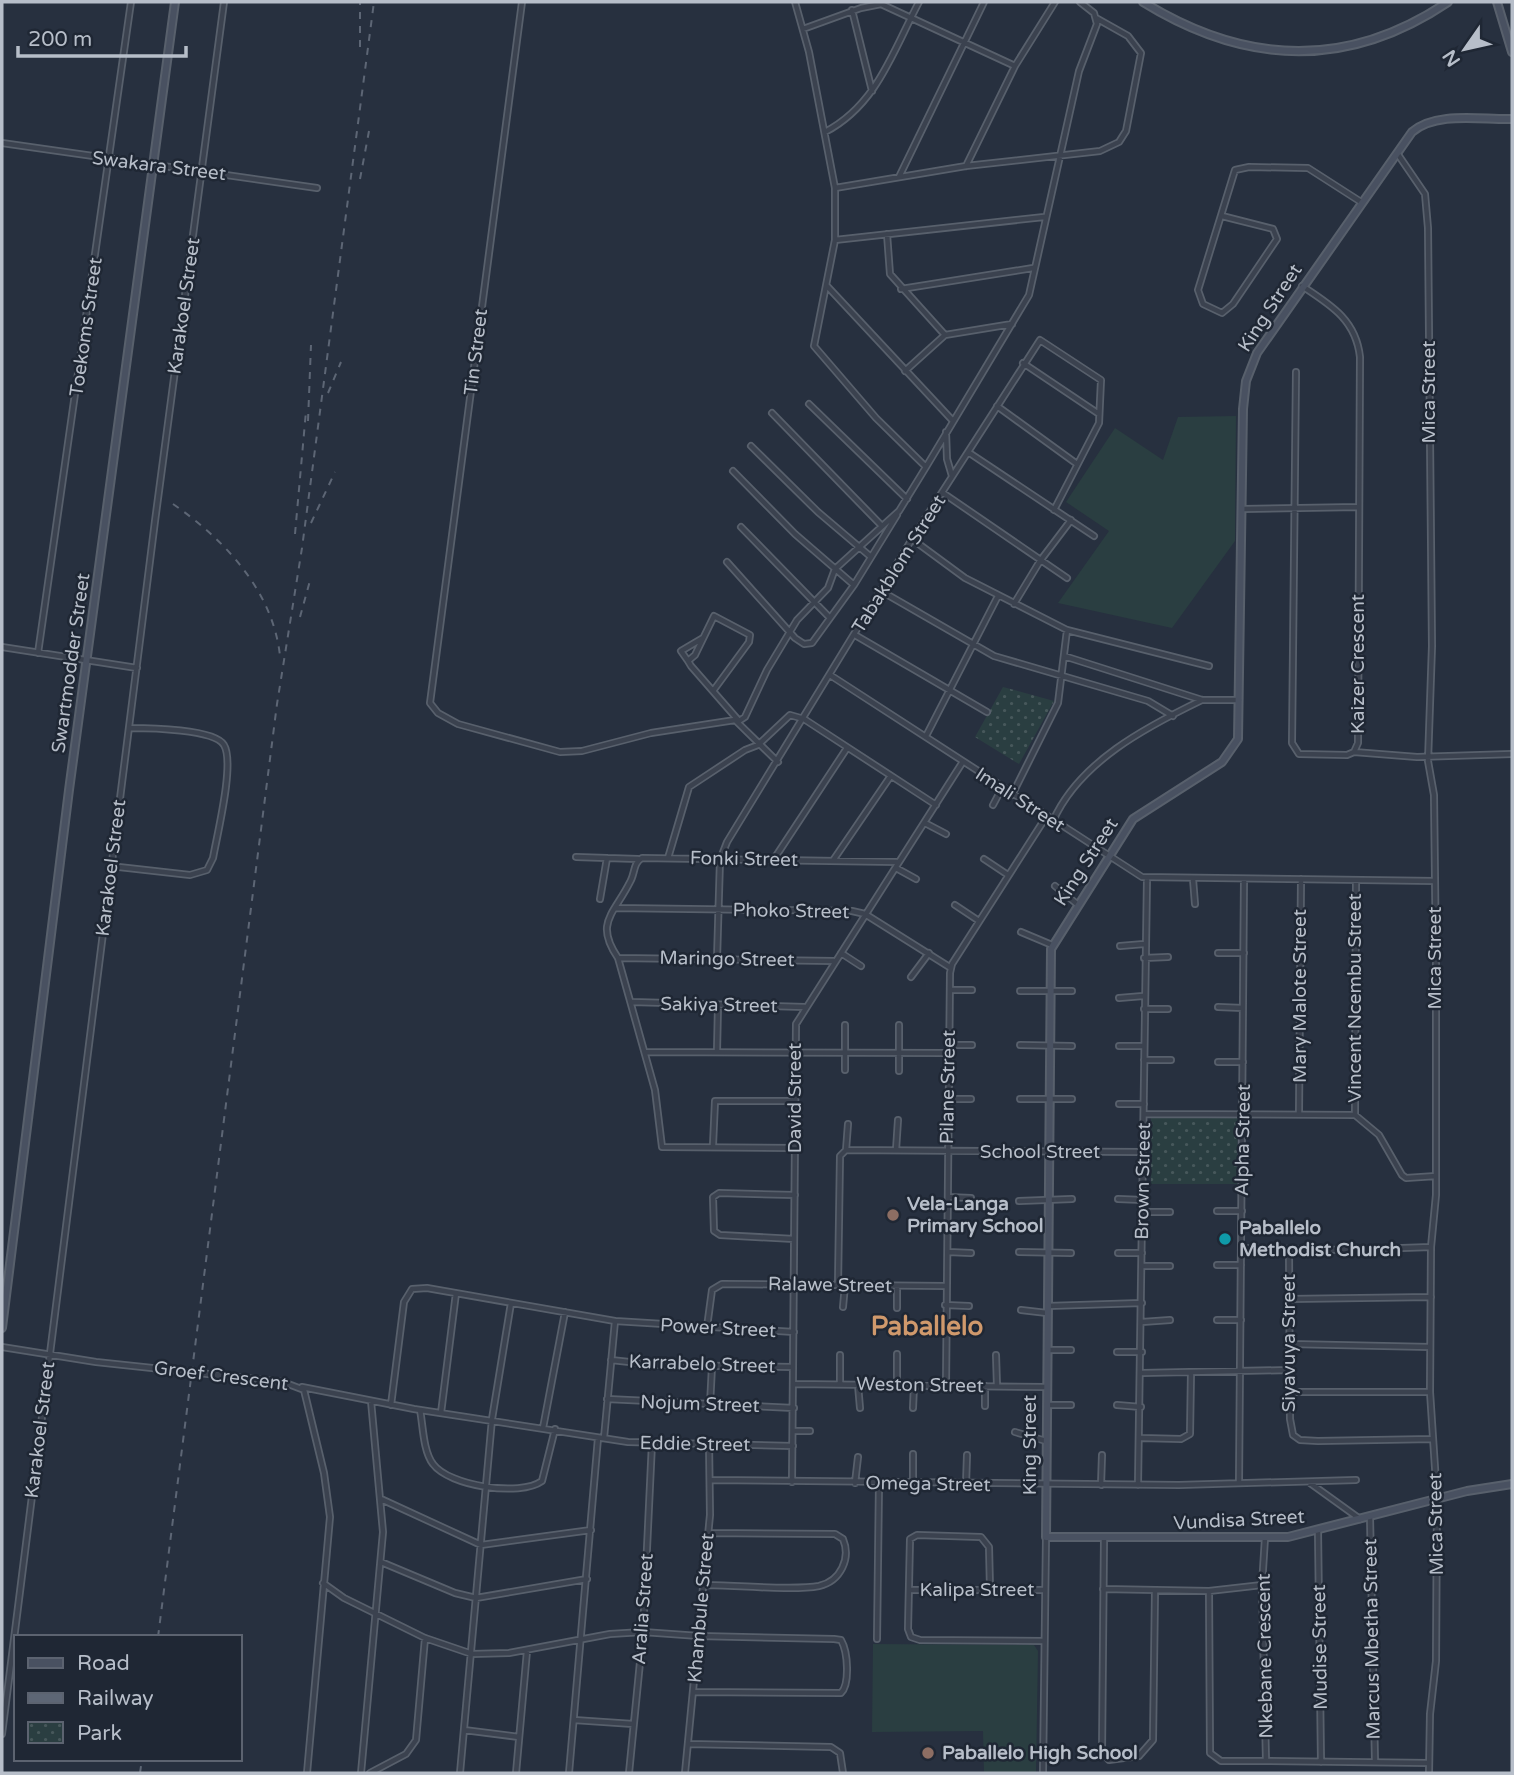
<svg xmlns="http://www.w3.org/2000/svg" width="1514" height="1775" font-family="'Varela Round',sans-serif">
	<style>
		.green { fill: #2a3e41 }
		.park { fill: url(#park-dots) }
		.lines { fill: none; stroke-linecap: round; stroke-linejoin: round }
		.street-casing { stroke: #58606c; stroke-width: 8 }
		.secondary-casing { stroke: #58606c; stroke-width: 10 }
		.street { stroke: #3b424f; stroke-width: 4.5 }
		.secondary { stroke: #495161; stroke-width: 6 }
		.rail { stroke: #5d6675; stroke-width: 2; stroke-dasharray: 7 7; stroke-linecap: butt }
		.education-dot { fill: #8d6e63; stroke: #1f2734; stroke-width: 2.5 }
		.culture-dot { fill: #0f9aa8; stroke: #1f2734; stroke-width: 2.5 }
		.labels { text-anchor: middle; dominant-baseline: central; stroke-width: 5; stroke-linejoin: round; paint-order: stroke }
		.street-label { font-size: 19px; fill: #b7bec9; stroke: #1f2734 }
		.poi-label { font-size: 19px; font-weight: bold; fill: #b7bec9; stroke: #1f2734; text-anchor: start }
		.district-label { font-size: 26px; font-weight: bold; fill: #d0996c; stroke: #1f2734 }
	</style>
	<defs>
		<pattern id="park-dots" width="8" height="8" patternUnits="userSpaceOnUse" patternTransform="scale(1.75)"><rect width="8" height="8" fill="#2a3e41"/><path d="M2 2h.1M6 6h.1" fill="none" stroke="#47585b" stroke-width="1.8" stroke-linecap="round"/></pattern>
	</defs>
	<rect width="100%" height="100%" fill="#27303f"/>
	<!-- green -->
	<path class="green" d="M1236,416L1235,541L1172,628L1058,603L1109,531L1066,502L1115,428L1163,460L1178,417Z
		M873,1644L1034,1645L1038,1651L1036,1773H984L983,1731L872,1732Z"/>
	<!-- park -->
	<path class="park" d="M1003,687L1054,701L1019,764L975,737Z
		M1151,1116H1238L1237,1184H1151Z"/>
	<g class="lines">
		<!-- street casing -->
		<g class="street-casing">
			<path id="street" d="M522,2L430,703L438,713L458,724L560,752L582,751L651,733L735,720L778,762
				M795,2L809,52L835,188V240L814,346L876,418L926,467L1029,295L1079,71L1097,24L1094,13L1080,2
				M852,10L872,91
				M803,29L861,8L881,4L1015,66
				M825,132C877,105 893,51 919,2
				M2,143L317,188
				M1397,153L1425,194L1428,228L1432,646L1428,761L1434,795L1436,962V1195L1431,1247L1430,1392L1437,1498L1436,1661L1430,1714L1429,1773
				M966,166L1015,66L1055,2
				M899,177L984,2
				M835,188L966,166L1100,151L1119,142L1126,131L1141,53L1128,36L1096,18
				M1222,216L1273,229L1277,239L1233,304L1222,313L1203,304L1198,290L1235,170L1249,167L1308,168L1361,202
				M887,234L890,274L945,335
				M835,240L1044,217
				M827,286L953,421
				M901,289L1033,268
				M1023,363L1099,414
				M905,371L945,335L1012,324
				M1296,372L1292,743L1299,754L1347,755L1354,752L1358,743L1360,357C1356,320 1331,305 1302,286
				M809,404L907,499
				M997,406L1077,464
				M772,413L881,525
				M946,432L947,459L952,476
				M751,446L818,512L871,557
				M968,452L1094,536
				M733,471L795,534L854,585
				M943,493L1067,578
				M1243,509L1358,507
				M741,527L830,618
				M912,539L965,578L1067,630L1209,666
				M727,562L795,638L804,644L812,643L854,585L897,515
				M881,591L994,656L1148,701L1173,716
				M1014,604L1040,561L1071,520
				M855,635L987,712
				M2,647L137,668
				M38,653L131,2
				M1064,656L1202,700H1239
				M688,661L681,651L703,638
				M830,675L1142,877L1435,881V884
				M713,691L749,642L750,635L714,616L695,655L688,661L691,666L739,721L745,717L767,670L797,620L828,588L835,569L899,511L926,467
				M926,736L998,596
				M1354,752L1417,757L1512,754
				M1012,795L1058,703L1067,630
				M993,805L1002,788
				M1053,821C1079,762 1146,727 1202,700
				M925,823L946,834
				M576,857L638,859
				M668,858L689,787L745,750L758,745L790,715L804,719L936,805
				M774,859L847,748
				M834,859L890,777
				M984,859L1008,875
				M110,866L190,875L207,870L213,858C217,835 235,763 224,745C215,729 148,728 130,728
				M896,868L916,879
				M1193,879L1195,904
				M1055,886L1077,904
				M600,899L607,858
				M955,905L979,921
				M615,908L852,911L865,914L951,968
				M1021,932L1052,945
				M1120,946L1144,944
				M841,953L861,966
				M1218,953H1244
				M618,958L834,961
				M1144,958L1168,957
				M717,959L720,860L727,842L912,539L1040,340L1101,380L1099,423L1054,510
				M911,977L929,953
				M950,990H972
				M1020,991H1072
				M1119,998L1143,996
				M632,1002L805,1007
				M1218,1007L1243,1008
				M1144,1009H1168
				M949,1045H972
				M1020,1045L1072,1046
				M1119,1046H1144
				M717,1051L718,1006
				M645,1052L948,1053
				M1144,1060H1171
				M1218,1062H1243
				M845,1070V1025
				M899,1071V1025
				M948,1099H971
				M1020,1099H1072
				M1119,1104H1144
				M1299,1113L1301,879
				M1144,1114L1355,1115L1379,1135L1402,1175L1406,1178L1436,1176
				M1355,1115L1356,880
				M713,1145L715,1101H795
				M795,1148L662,1147L655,1090L618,958C594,923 614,914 630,882C635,874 633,863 642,858L898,862
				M846,1150L1142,1152
				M846,1150L848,1124
				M896,1150L898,1120
				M948,1197L971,1198
				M1118,1199L1143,1200
				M1019,1201L1072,1199
				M1217,1211H1242
				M1143,1212H1170
				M794,1239L720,1235L714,1231L713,1197L719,1193L795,1195
				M1242,1248L1344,1250L1431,1247
				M1289,1250L1290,1419L1293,1435L1300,1440L1318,1441L1433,1439
				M948,1252L971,1253
				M1019,1252L1071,1253
				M1118,1253H1142
				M1217,1265H1241
				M1142,1266H1170
				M838,1285L840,1156L846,1150
				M897,1286V1308
				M1290,1299L1431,1297
				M945,1305L969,1306
				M1048,1306L1142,1303
				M843,1307L845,1285
				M1021,1310L1047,1313
				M1217,1320H1241
				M1142,1322L1170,1320
				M707,1327L712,1290L722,1284L946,1286
				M1290,1344L1430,1347
				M2,1347L96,1362L283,1382L304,1390L324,1473L330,1517L307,1773
				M1048,1350H1071
				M1117,1352H1142
				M996,1355L997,1386
				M611,1360L657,1365L793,1367
				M1142,1373L1290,1370
				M794,1384L1046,1387
				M840,1384V1355
				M858,1385L860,1408
				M897,1385V1354
				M946,1385L950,973L952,964L1046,817
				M985,1386V1406
				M302,1387L414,1409L628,1442L793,1446
				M1290,1392H1430
				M607,1399L794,1408
				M391,1405L404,1302L412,1289L427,1288L615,1321
				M710,1405L712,1366
				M1047,1405H1071
				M1117,1405L1141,1407
				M913,1408L914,1385
				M420,1410C423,1425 423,1451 433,1464C449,1486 520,1497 542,1481L555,1429
				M441,1413L456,1293
				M543,1428L565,1312
				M793,1431H810
				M1015,1432L1046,1441
				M604,1438L615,1321L794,1332
				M1141,1438L1181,1439L1190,1434L1191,1372
				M711,1480L1179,1485L1356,1480
				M792,1482L796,1024L962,763
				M855,1483L858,1457
				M1239,1483L1244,880
				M1310,1483L1360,1519
				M913,1484V1454
				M966,1484L967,1455
				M1101,1485L1102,1455
				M1138,1485L1147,878
				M381,1499L481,1545L591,1530
				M1370,1517L1375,1761
				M1318,1531L1321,1762
				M1104,1539L1102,1752L1109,1760L1139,1756L1153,1740L1155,1591
				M381,1562L455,1593L476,1598L587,1579
				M323,1583L344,1598L425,1638L472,1654L509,1653L610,1634L643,1632L699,1636L834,1639L841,1640C848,1652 850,1684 841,1693L693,1692
				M704,1585C734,1585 793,1591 819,1586C841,1581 851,1558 843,1539L835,1534L708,1533
				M990,1588L989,1547L981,1537L917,1535L910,1539L908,1629L911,1637L920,1640L1044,1641
				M1103,1589L1209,1591L1262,1585
				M909,1590H1045
				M1209,1591L1210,1753L1221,1761H1266L1262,1585L1265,1538
				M877,1639L879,1484
				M574,1720L633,1724
				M464,1730L519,1737
				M2,1734L155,521L224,2
				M688,1744L831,1747L840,1753L843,1773
				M1266,1761L1429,1763
				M361,1773L383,1532L371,1401
				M370,1773L406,1754L416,1740L425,1638
				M460,1773L492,1419L511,1303
				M516,1773L527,1651
				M569,1773L598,1438
				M629,1773L643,1632L652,1443
				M685,1773L710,1515L709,1443
				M1043,1773L1046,1537"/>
		</g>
		<!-- secondary casing -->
		<g class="secondary-casing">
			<path id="secondary" d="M1143,2C1245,65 1347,70 1448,2
				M1497,2L1512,52
				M1512,119C1482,120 1436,111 1412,132L1257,353L1246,381L1243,409L1238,739L1222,762L1133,819L1051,949L1046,1537H1288L1467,1491L1512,1484
				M2,1328L69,790L175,2"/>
		</g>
		<!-- street -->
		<use href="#street" class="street"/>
		<!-- secondary -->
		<use href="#secondary" class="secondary"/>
		<!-- rail -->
		<path class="rail" d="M360,47V2
			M360,179L369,131
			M328,393L341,362
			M308,421L311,345
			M173,504C225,540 273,591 280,656
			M311,523L335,472
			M295,534L306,411
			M300,617L311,577
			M158,1637L277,704L302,548L374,2
			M140,1773L142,1759"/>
	</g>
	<!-- markers -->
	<g class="education-dot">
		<circle cx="893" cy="1215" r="7"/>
		<circle cx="928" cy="1753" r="7"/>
	</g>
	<circle class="culture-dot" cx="1225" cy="1239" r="7"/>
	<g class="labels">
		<!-- street labels -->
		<g class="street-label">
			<text transform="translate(159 166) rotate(7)">Swakara Street</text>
			<text transform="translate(184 306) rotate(-82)">Karakoel Street</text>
			<text transform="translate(1270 308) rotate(-57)">King Street</text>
			<text transform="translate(86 327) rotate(-82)">Toekoms Street</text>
			<text transform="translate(476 352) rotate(-83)">Tin Street</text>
			<text transform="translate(1429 392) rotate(-90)">Mica Street</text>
			<text transform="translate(899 564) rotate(-58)">Tabakblom Street</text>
			<text transform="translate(71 663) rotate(-82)">Swartmodder Street</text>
			<text transform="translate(1358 664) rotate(-90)">Kaizer Crescent</text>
			<text transform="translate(1020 800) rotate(33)">Imali Street</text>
			<text transform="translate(744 859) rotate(1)">Fonki Street</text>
			<text transform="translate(1086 862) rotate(-57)">King Street</text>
			<text transform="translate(111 868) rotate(-83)">Karakoel Street</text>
			<text transform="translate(791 911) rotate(1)">Phoko Street</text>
			<text transform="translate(1435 958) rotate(-90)">Mica Street</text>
			<text transform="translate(727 959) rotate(1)">Maringo Street</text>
			<text transform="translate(1300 996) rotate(-90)">Mary Malote Street</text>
			<text transform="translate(1355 998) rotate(-90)">Vincent Ncembu Street</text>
			<text transform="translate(719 1005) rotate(1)">Sakiya Street</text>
			<text transform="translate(948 1087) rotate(-89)">Pilane Street</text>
			<text transform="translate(795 1098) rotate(-90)">David Street</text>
			<text transform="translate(1243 1140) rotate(-89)">Alpha Street</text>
			<text x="1040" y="1152">School Street</text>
			<text transform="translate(1143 1181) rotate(-89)">Brown Street</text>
			<text transform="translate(830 1285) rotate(1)">Ralawe Street</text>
			<text transform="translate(718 1328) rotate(3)">Power Street</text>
			<text transform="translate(1289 1343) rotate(-90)">Siyavuya Street</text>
			<text transform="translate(702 1364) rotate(2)">Karrabelo Street</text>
			<text transform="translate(221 1376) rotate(7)">Groef Crescent</text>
			<text transform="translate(920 1385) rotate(1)">Weston Street</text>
			<text transform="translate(700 1404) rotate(2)">Nojum Street</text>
			<text transform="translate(40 1430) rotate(-83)">Karakoel Street</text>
			<text transform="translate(695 1444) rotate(1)">Eddie Street</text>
			<text transform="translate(1030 1445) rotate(-90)">King Street</text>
			<text transform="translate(928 1484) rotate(1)">Omega Street</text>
			<text transform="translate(1239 1520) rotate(-3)">Vundisa Street</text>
			<text transform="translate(1436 1524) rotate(-91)">Mica Street</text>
			<text x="977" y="1590">Kalipa Street</text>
			<text transform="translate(701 1608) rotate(-85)">Khambule Street</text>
			<text transform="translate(643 1609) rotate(-86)">Aralia Street</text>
			<text transform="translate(1372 1639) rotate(-91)">Marcus Mbetha Street</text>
			<text transform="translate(1320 1647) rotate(-91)">Mudise Street</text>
			<text transform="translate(1265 1656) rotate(-91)">Nkebane Crescent</text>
		</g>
		<!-- poi labels -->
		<g class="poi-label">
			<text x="907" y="1204">Vela-Langa<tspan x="907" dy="22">Primary School</tspan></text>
			<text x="1239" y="1228">Paballelo<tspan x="1239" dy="22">Methodist Church</tspan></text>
			<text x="942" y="1753">Paballelo High School</text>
		</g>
		<!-- district labels -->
		<g class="district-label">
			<text x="927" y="1326">Paballelo</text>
		</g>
	</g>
	<!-- border -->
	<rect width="1514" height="1775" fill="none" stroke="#b7bec9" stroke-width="7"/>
	<!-- legend -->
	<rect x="14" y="1635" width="228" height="126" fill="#1f2734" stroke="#5c6370" stroke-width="2"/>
	<rect x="28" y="1658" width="35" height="10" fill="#495161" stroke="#5c6370" stroke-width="2"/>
	<text x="77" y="1670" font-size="21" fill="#b7bec9">Road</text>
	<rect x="28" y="1693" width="35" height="10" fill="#5d6675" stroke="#5c6370" stroke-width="2"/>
	<text x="77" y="1705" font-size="21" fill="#b7bec9">Railway</text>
	<rect x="28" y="1722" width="35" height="21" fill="url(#park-dots)" stroke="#5c6370" stroke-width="2"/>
	<text x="77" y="1740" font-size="21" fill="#b7bec9">Park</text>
	<!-- north arrow -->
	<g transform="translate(1465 49) rotate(236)" stroke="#1f2734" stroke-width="5" paint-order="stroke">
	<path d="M0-5L12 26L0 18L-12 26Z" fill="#b7bec9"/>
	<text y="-10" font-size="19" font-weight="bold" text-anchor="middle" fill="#b7bec9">N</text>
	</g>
	<!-- scale -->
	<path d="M18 46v10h168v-10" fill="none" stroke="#b7bec9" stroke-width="3.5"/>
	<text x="28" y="46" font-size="21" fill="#b7bec9" stroke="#1f2734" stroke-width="5" paint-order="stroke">200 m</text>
</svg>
